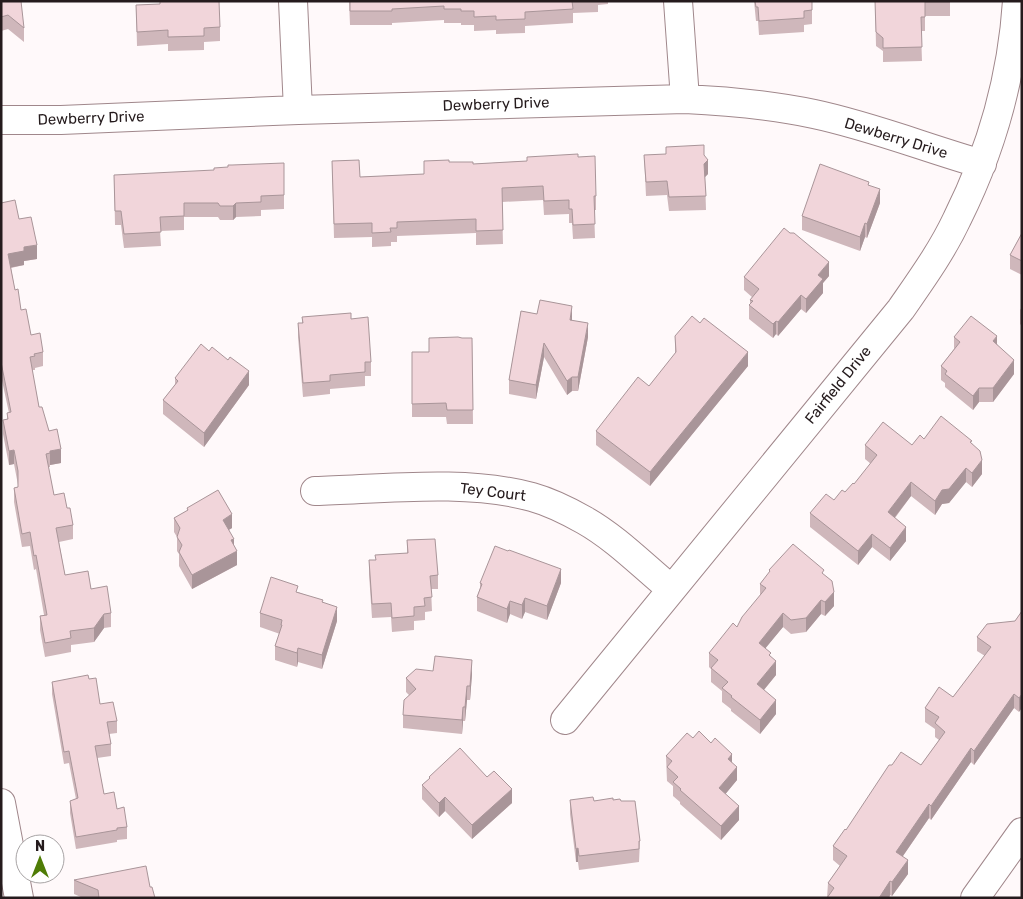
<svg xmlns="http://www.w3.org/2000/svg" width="1023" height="899" font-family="Rubik,sans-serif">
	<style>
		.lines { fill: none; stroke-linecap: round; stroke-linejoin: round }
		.street-casing { stroke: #a0878b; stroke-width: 30 }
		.street { stroke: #fff; stroke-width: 28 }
		.wall { fill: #cfb7bb }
		.shaded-wall { fill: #a99599 }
		.building { fill: #f1d5da; stroke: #a99599 }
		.labels { text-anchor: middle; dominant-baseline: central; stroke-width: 4; stroke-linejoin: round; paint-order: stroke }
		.street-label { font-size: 15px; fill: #251b1d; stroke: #fff }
	</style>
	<rect width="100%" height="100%" fill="#fff9fa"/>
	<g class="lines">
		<!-- street casing -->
		<g class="street-casing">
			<path id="street" d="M293,1L298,110
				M678,1L685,99
				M1,120H61L298,110L685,99C728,101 771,105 814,114C871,126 926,148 982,164
				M315,491C384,489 466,479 532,497C550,502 568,511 584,520C616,538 643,566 671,589
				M565,720L901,309C921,280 942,251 957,219C992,149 1012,79 1017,1
				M1,803L19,898
				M975,898L1022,832"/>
		</g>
		<!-- street -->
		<use href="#street" class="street"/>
	</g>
	<!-- wall -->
	<path class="wall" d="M1,1L24,28V42L8,29L1,31Z
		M349,1H608V4L598,5V12L573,13V23L525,26V33L496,34V30L474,31V25H461V23H444V20L392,23V25H350Z
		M754,1H812V24L804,25V32L759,35L758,21H756Z
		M875,1H950V16H925V31H921L922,61L883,62V51L876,46Z
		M136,5L220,27V41L204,42V50L168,51V44L137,46Z
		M644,155H704L708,174L705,177L706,210L669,211L667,195L646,196Z
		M578,157L596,196V210H594L595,238L573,239L572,223H569V214L544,215L543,200L502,202L503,244L476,245V233L397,236V242H391V246L372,247V237L334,238L332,161L360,177L424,174V161L473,164L527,161Z
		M114,175L284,195V209L261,210V216L236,217L233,220H220L218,217H184V230L160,231L161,246L124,248L121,225H115Z
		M869,185L880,203L867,238L865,237L860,251L802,230V216Z
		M1,203L19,219L37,259L24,261V265L11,268L15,290L21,310L31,335L43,352V366L35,368V370H32L39,407L61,463L50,465V467H48L54,495L67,508L73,525V539L59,542L65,575L91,589L111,613V627L104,628L94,642L71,645V652L45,657L40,630V616L44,615L36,569L34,570L30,546L22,547L14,502V488L18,487V485L14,464L9,465L3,434V420L7,419V413H9L1,376Z
		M1022,233V275L1010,269V255Z
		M829,276L823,283V293L806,313L801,309L778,336L776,334L773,338L749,319V305L750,304V300L752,297L744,290V277Z
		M1022,307V326L1020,324V310Z
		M521,311L572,321L588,337L578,391H572L567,395L544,357L536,399L509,394V380Z
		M302,317L351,319L371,362V376H365V386L330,389V394L303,397L298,337V323H302Z
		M675,336L748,366L650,486L596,445V431L649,386L675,354Z
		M954,337L997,344L1014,374L993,402H979L973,410L945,387V383L941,380V366L954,349Z
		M462,338H472L473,424H447L446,417H412V352H429Z
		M209,351L249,385L204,447L163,414V400L175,385V378Z
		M924,439L972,443L982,474L972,487L966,482L949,503L942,504L935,515L911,496L895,518L906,541L890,561L872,547L858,565L810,527V513L834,500L845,492L854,484L871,464L865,459V445H912Z
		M187,508L232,528L229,530L234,546L237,565L192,589L179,566V554L177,551V537L174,532V518L187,511Z
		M407,540L438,575V589H431L432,611L425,612V620L414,621V630L392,632L391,617L372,618L369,574V560H375L407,553Z
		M769,570L824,575L834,606L825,616L821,614L806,632L791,634L783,627L765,648L771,657L776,675L764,690L776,714L760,734L731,711V709L722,702V691L711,682V669L709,667V653L737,627L760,596V584L769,573Z
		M480,583H561L547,620L525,612L522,619L510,614L507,623L477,611V597L480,588Z
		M298,592L323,602L337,621L322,669L298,662L297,667L275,660V646L280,634L260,627V613Z
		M1022,611L1019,712L1014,708L974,765L971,762L931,820L929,818L903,856L908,874L892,896L890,895L889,898H827L828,883L840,866L833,860V846L846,830L921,765L939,740L935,737V729L925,722V708L953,697L985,656L977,651V637L1015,621Z
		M472,674L470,700H467L465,721H463L462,734L403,728V715L409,695L406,692V678Z
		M89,679L100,704L117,721V733L109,734L111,744V756L97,758L104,794L117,809L127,827V839L117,840V842L76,849L70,813V801L76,799L69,763L64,764L52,694V682Z
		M693,738L732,762L737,780L725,794L739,820L721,840L680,804V802L673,796V786L667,781L666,756Z
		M429,777L512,803L472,839L445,811L439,817L422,799V785L429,779Z
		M570,800L594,801L613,800L621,801L640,841L639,862L579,870L578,862H576L570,814Z
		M74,880L150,887L155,898H83L74,894Z"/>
	<!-- shaded-wall -->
	<path class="shaded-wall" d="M708,160V174L704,178V164Z
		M880,189V203L867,238V224Z
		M236,203V217L233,220V206Z
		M865,223V237L860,251V237Z
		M37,245V259L24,261V265L8,268V254L24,247Z
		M829,262V276L823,283V293L806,313V299L818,275Z
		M801,295V309L778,336V322Z
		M572,306V320L570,334V320Z
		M776,321V334L773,338V324Z
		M588,323V337L578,391V377Z
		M997,336V350L993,341Z
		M544,343V357L536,399V385Z
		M748,352V366L650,486V472Z
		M1014,360V374L993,402V388Z
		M249,371V385L204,447V433Z
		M572,377V391L567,395V381Z
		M979,388V402L973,410V396Z
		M61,449V463L50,465V451Z
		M14,450V464L9,465V451Z
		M982,460V474L972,487V473Z
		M966,468V482L949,503L942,504L935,515V501L942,490Z
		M911,482V496L888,526V512Z
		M232,514V528L223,533V520Z
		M906,527V541L890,561V548Z
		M872,534V547L858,565V551Z
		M234,539V553L231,540Z
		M237,551V565L192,589V575Z
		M561,569V583L547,620V606Z
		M834,592V606L825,616V602Z
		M525,598V612L522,619V605Z
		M821,600V614L806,632V618Z
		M510,601V614L507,623V609Z
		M337,607V621L322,669V655Z
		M783,613V627L759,656V643Z
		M104,614V628L94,642V628Z
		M298,648V662L297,667V653Z
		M472,660V674L470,700V686Z
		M776,661V675L757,698V684Z
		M467,686V700L465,721V707Z
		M1014,694V708L974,765V751Z
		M1022,694V708L1019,712V698Z
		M776,700V714L760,734V720Z
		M463,707V721L462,734V720Z
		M971,748V762L931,820V806Z
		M732,754V768L728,759Z
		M737,767V780L719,802V788Z
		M512,789V803L472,839V825Z
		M445,797V811L439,817V803Z
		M929,804V818L896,866V852Z
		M739,806V820L721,840V826Z
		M578,848V862H576V849Z
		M908,860V874L892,896V882Z
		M890,881V895L889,898H879Z"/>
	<!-- building -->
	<path class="building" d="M1,1H21L24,28L8,15L1,17Z
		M160,1H219L220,27L204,28V36L168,37V30L137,32L136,5L160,4Z
		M350,1H572L573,9L525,12V19L496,20V16L474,17V11H461V9H444V6L392,9V11H350Z
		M755,1H812V10L804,11V18L759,21L758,7H756Z
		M875,1H950V2H925V17H921L922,47L883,48V38L876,32Z
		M704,145V155L708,160L704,164L706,196L669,197L667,181L646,182L644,155L666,154V147Z
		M578,154V157L595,156L596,196H594L595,224L573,225L572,209H569V200L544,201L543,186L502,188L503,230L476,231V219L397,222V228H390L391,232L372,233V223L334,224L332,161L359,160L360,177L424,174V161L449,160V162H473V164L527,161V157Z
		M284,163V195L261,196V202L236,203L233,206H220L218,203H184V216L160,217L161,232L124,234L121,211H115L114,175L214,170V168L228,167V165H232Z
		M820,164L869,182L868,185L880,189L867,224L865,223L860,237L802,216Z
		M15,200L19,219L31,217L37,245L24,247V251L8,254L15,290L18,289L21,310L26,309L31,335L40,333L43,352L34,354L35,356L30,357L39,407H42L49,431L57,429L61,449L50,451V453L46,454L54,495L64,493L67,508H70L73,525L56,528L65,575L88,571L91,589L107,586L111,613L104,614L94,628L70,631L71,638L45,643L40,616L47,615L36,555L34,556L30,532L22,534L14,488L18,487V471L14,450L9,451L3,420L8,419L7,413L11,412L1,362V203Z
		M784,228L790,233H794L829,262L818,275L823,279L806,299L801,295L778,322L776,321L773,324L749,305L753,301L750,300L759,289L744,277Z
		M1022,233V261L1010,255Z
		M540,300L572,306L570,320L588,323L578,377H572L567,381L544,343L536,385L509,380L521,311L537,314Z
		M351,313V319L368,317L371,362H365V372L330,375V381L303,383L298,323H303L302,317Z
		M692,316L700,323L704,318L748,352L650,472L596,431L638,377L649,386L676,352L675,336Z
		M971,316L997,336L993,341L1014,360L993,388H979L973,396L945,374L947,371L941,366L960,342L954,337Z
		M458,337L462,338H472L473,410H447L446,403L412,404V352H429V338Z
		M201,344L209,351L212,347L228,360L230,357L249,371L204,433L163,400L178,381L175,378Z
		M941,416L972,441L970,442L980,451L982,460L972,473L966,468L949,489L942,490L935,501L911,482L888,512L906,527L890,548L872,534L858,551L810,513L826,494L834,500L842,490L845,492L853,483L854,484L877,455L865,445L883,422L912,445L920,435L924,439Z
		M218,490L232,514L223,520L234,539L231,540L237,551L192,575L179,552L182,545L177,537L180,528L174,518L188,510L187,508Z
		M435,539L438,575L430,576L432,597L424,598L425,606L414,607V616L392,618L391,603L372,604L369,560H376L375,555L408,553L407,540Z
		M793,544L824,570L822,573L832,581L834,592L825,602L821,600L806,618L791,620L783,613L759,643L771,653L769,655L776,661L757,684L776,700L760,720L731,697L732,696L722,688L728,682L711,668L718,660L709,653L733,623L737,627L742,617L766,588L760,584L770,571L769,570Z
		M495,546L508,551L509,550L561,569L547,606L525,598L522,605L510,601L507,609L477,597L482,584L480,583Z
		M271,577L298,586L296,592L323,600L322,602L337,607L322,655L298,648L297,653L275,646L282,625H281L282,620L260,613Z
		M1022,611V694L1019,698L1014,694L974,751L971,748L931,806L929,804L896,852L908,860L892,882L890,881L879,898H827L834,888L828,883L847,856L833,846L845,829L846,830L889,765H892L901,752L921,765L945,732L935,723L939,717L925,708L939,687L953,697L991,647L977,637L987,624L1015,621Z
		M435,656L472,660L470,686H467L465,707H463L462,720L403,715L404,700L416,689L406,678L416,669L433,671Z
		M88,675L89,679L96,678L100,704L113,702L117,721L107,722L111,744L95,746L104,794L114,792L117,809L124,807L127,827L117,828V830L76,837L70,801L78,798L69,751L64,752L52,682Z
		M699,731L711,743L715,738L732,754L728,759L737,767L719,788L739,806L721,826L680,790L681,789L673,782L678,777L667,767L672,761L666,756L687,733L693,738Z
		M460,748L487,777L494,771L512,789L472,825L445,797L439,803L422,785L430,778L429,777Z
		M593,797L594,801L613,798V800L620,799L621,801H635L640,841H639V849L579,856L578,848L576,849L570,800Z
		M146,866L150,887H152L155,898H99L98,890L74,880Z"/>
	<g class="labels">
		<!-- street labels -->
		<g class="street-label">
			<text transform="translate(496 104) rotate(-2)">Dewberry Drive</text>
			<text transform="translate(91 118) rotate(-2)">Dewberry Drive</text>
			<text transform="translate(896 138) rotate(17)">Dewberry Drive</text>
			<text transform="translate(838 385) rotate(-51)">Fairfield Drive</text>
			<text transform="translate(493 492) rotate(7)">Tey Court</text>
		</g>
	</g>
	<!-- border -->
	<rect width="1023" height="899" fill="none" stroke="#251b1d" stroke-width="5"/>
	<!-- north arrow -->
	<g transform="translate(40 859)"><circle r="24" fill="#ffffff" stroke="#a8a4a5"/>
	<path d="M0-4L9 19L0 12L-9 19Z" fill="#4f7d06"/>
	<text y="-8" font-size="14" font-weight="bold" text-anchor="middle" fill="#251b1d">N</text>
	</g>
</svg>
